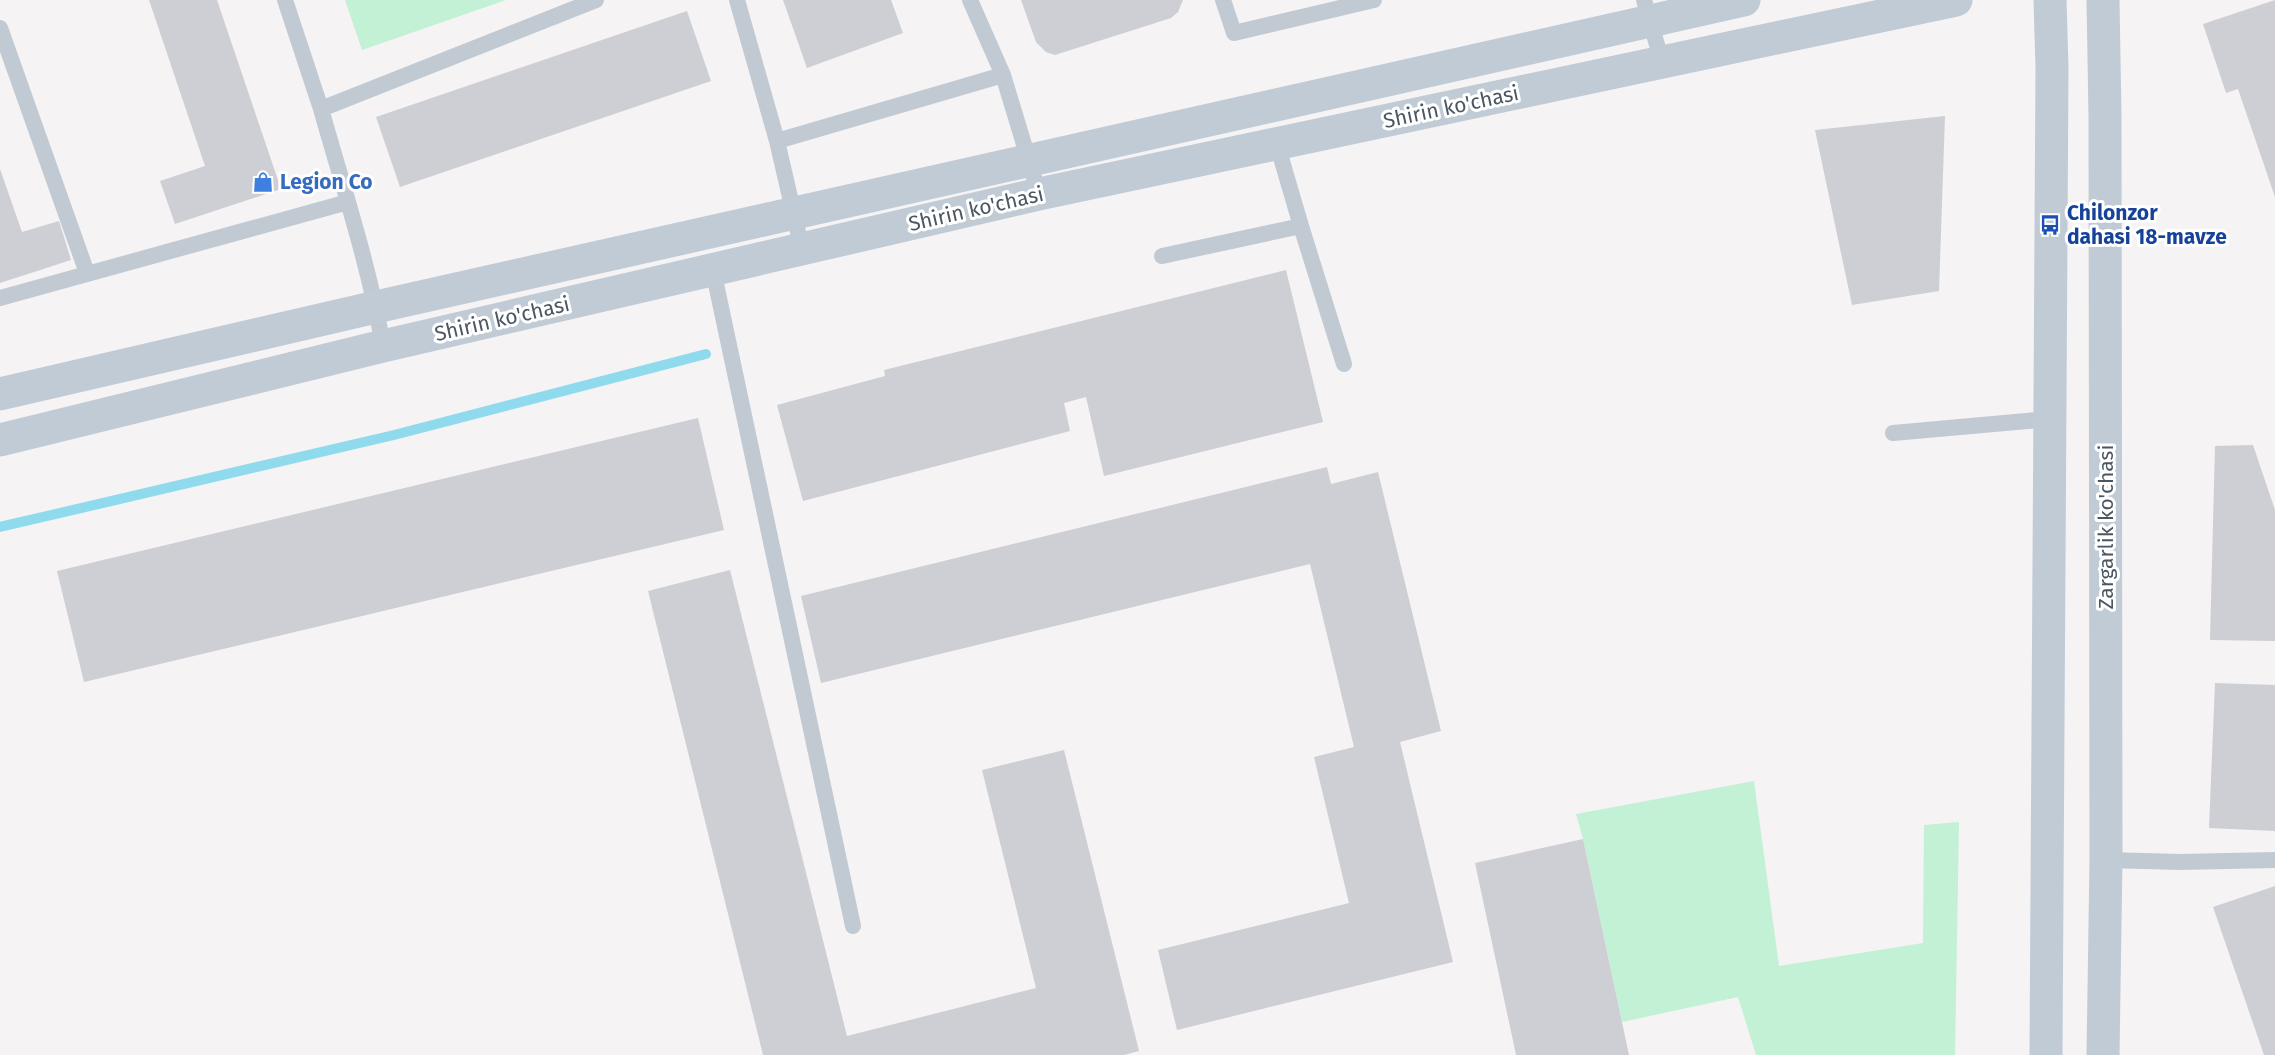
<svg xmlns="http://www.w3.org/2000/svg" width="2275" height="1055" font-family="'Fira Sans',sans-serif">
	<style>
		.green { fill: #c3f1d5 }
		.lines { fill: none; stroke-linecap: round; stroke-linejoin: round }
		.stream { stroke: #90daee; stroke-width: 10 }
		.building { fill: #cdcfd5 }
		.lane { stroke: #c1cad2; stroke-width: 16 }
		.secondary { stroke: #c1cbd6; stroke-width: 33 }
		.labels { text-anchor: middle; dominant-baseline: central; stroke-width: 6; stroke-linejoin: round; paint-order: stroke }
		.street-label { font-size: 21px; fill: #4a5661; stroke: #fff }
		.shop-label { font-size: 21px; font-weight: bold; fill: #366cbe; stroke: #fff; text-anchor: start }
		.transit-label { font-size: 21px; font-weight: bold; fill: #164399; stroke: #fff; text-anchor: start }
	</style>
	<rect width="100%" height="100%" fill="#f5f3f3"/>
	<!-- green -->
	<path class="green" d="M345,0H506L362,50Z
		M1754,781L1779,966L1923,943L1924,825L1959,822L1955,1055H1756L1738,997L1622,1022L1583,839L1576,814Z"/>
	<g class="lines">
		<!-- stream -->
		<path class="stream" d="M0,527L394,435L706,354"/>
	</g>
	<!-- building -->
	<path class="building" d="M149,0H217L281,189L175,224L160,181L205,166Z
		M783,0H891L903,33L807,68Z
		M1021,0H1183L1178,12L1171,18L1055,55L1046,52L1036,42Z
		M2275,0V197L2238,89L2226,93L2203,24Z
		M687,11L711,81L400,187L376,117Z
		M1945,116L1939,291L1852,305L1815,130Z
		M0,169L22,232L59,221L71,260L0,283Z
		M1286,270L1323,422L1104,476L1086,397L1064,403L1070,431L803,501L777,405L885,376L884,370Z
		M698,418L724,530L84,682L57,571Z
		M2253,445L2275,510V641L2210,640L2215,446Z
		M1327,467L1331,484L1378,472L1441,731L1400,742L1453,962L1177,1030L1158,950L1349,903L1314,757L1354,747L1310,564L821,683L801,596Z
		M730,570L847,1036L1036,988L982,770L1064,750L1139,1051L1124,1055H763L648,591Z
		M2215,683L2275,685V831L2209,828Z
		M1583,839L1629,1055H1516L1475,863Z
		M2275,886V1055H2264L2213,907Z"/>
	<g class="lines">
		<!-- lane -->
		<path class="lane" d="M285,0L321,109
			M737,0L777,141L1003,75
			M970,0L1003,75L1039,194
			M1223,0L1234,33L1374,0
			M1644,0L1662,62
			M0,28L87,273
			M777,141L802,249
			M1277,144L1301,226
			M1162,256L1301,226L1344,364
			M713,270L853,926
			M0,298L348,202
			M383,346C369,265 343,187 321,109L596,0
			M1893,433L2049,419
			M2106,860L2181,862L2275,860"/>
		<!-- secondary -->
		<path class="secondary" d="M0,394L376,307L1744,0
			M0,440L383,346L1039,194L1956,0
			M2046,1055L2052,68L2050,0
			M2103,1055L2106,860L2105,117L2103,0"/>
	</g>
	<!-- icons -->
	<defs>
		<g id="shop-bare" transform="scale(1.62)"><path d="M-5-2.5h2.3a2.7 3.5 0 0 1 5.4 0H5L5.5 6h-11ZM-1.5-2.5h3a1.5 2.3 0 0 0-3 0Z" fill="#3f7fe0" stroke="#fff" stroke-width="2.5" paint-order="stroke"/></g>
		<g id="bus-bare" transform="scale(1.62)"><path d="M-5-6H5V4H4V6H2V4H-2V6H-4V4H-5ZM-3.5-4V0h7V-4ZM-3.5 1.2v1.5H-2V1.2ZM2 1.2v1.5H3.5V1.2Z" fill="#1a4fb4" stroke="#fff" stroke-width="2.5" paint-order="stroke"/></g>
	</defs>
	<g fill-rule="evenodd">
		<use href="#shop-bare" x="263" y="182"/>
		<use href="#bus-bare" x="2050" y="225"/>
	</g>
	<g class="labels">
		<!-- street labels -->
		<g class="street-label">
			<text transform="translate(1451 107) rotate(-12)">Shirin ko'chasi</text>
			<text transform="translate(976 209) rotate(-13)">Shirin ko'chasi</text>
			<text transform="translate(502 319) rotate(-13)">Shirin ko'chasi</text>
			<text transform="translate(2106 527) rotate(-90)">Zargarlik ko'chasi</text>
		</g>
		<!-- shop labels -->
		<g class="shop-label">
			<text x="280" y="182">Legion Co</text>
		</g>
		<!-- transit labels -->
		<g class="transit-label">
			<text x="2067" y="213">Chilonzor<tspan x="2067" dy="24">dahasi 18-mavze</tspan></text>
		</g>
	</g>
</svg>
